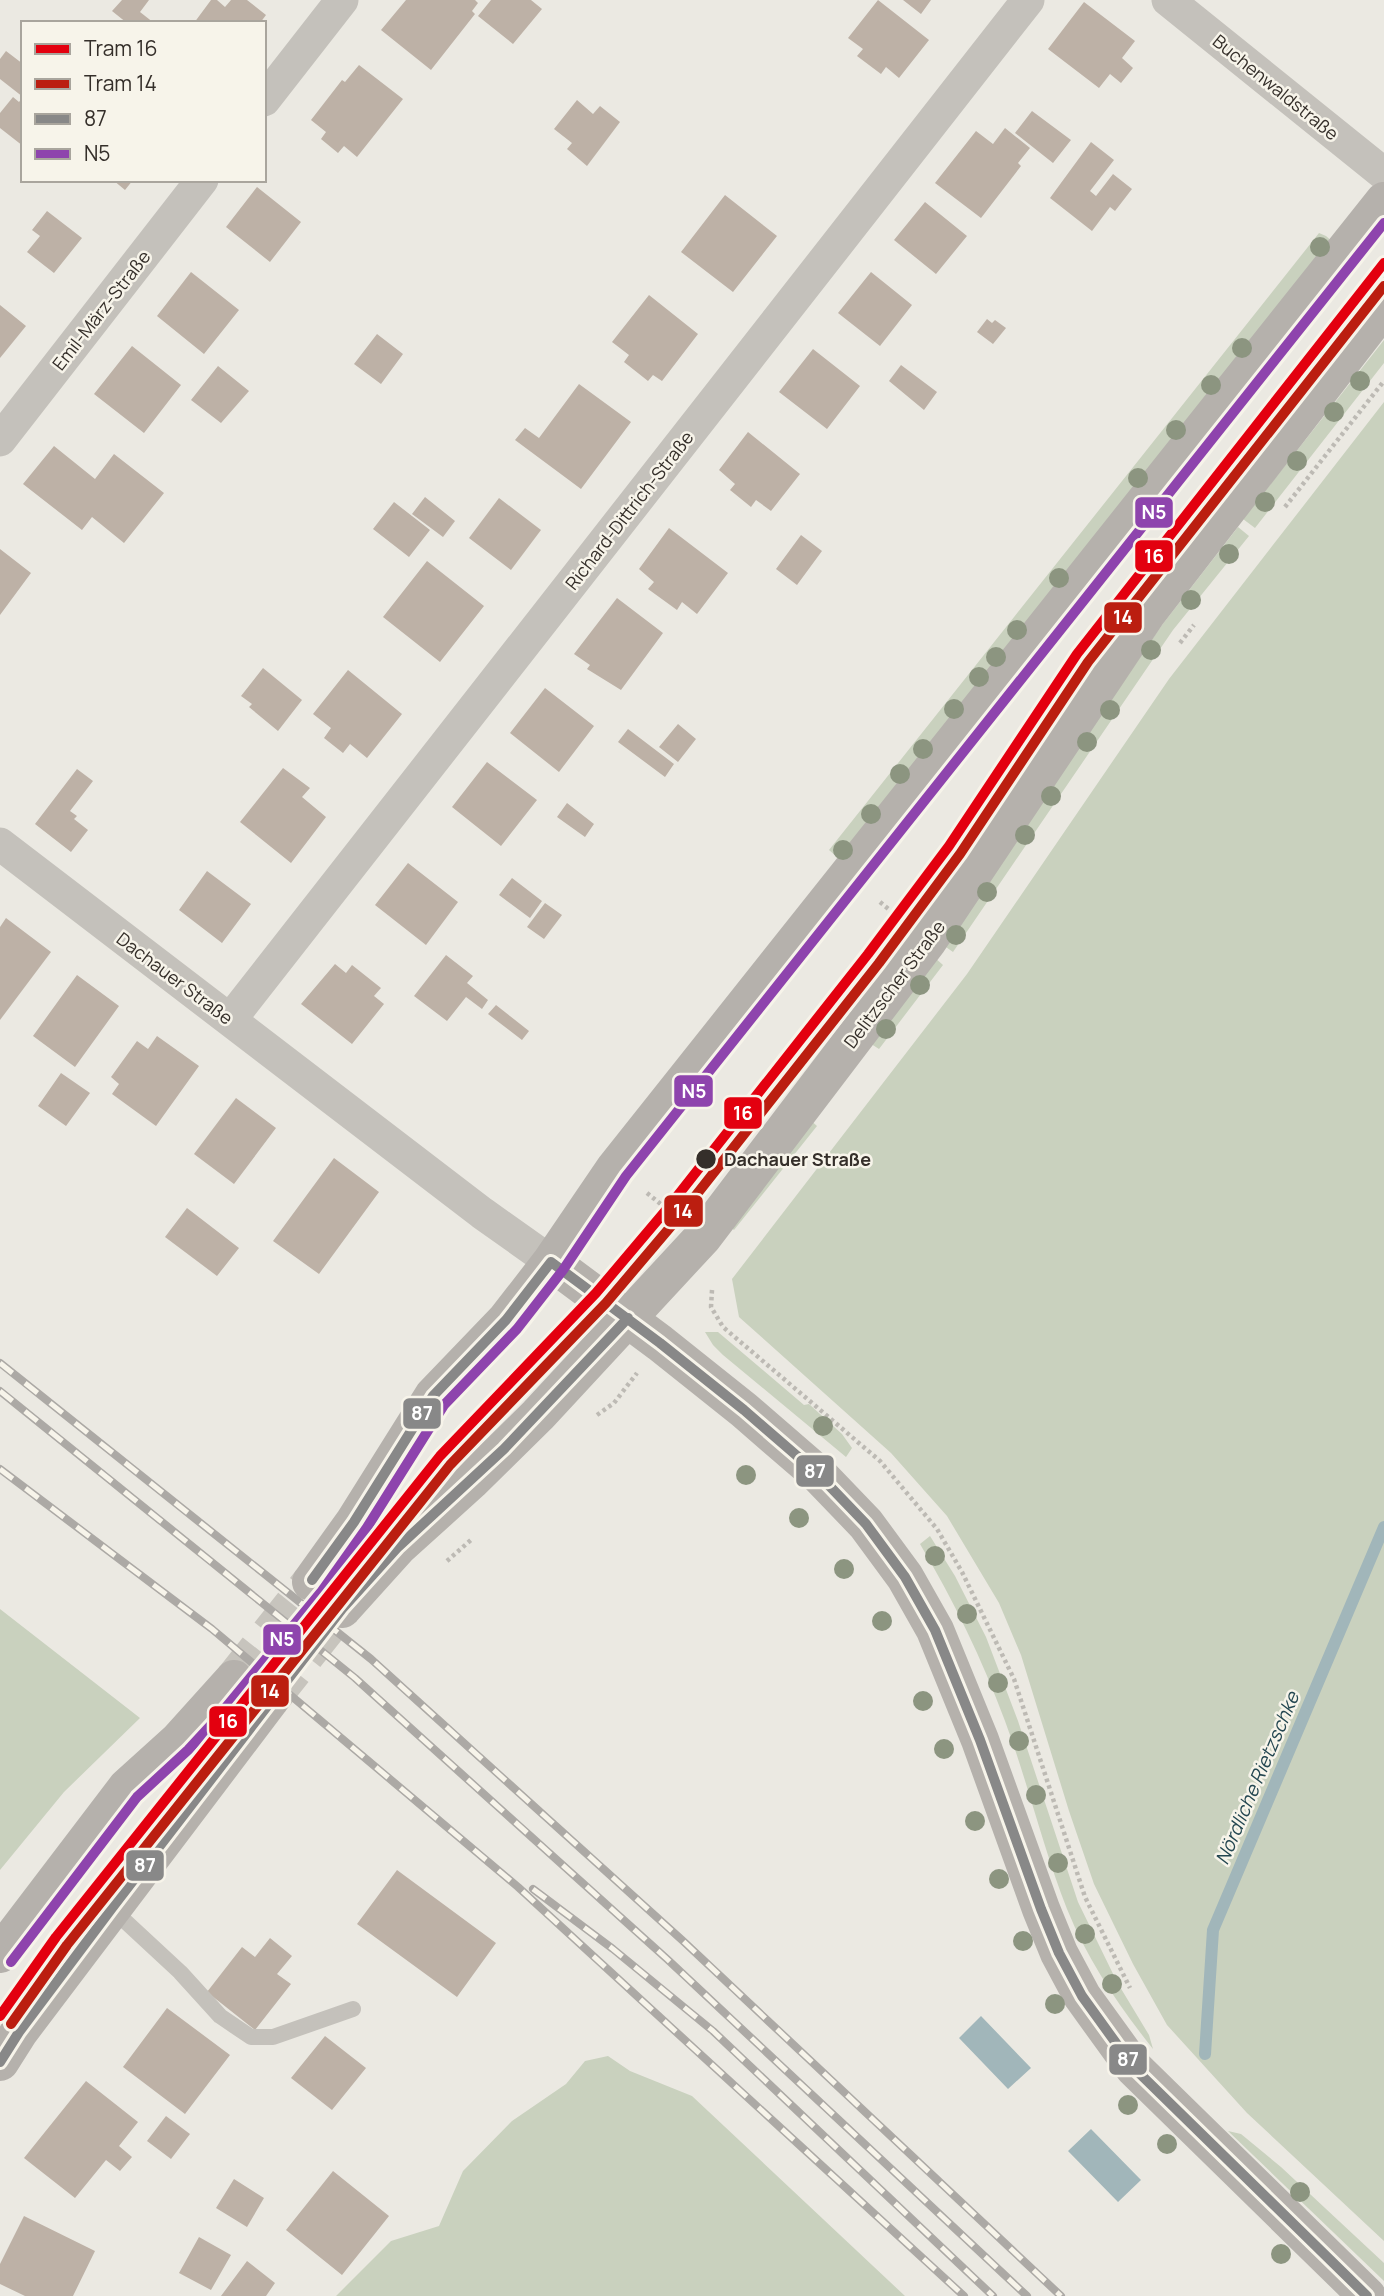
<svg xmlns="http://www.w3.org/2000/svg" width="1384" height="2296" font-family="Manrope,sans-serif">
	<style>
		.green { fill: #c9d1be }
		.water { fill: #a1b6ba }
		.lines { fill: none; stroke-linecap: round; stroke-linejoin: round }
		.stream { stroke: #a1b6ba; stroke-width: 12 }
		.building { fill: #bdb1a6 }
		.secondary-tunnel { stroke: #c7c4bd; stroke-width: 38; stroke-dasharray: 38 19; stroke-linecap: butt }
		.path { stroke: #bdbab4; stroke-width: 4.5; stroke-dasharray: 3.5 3.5; stroke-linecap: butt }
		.lane { stroke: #c4c1bb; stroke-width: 16 }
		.street { stroke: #c4c1bb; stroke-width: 33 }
		.secondary { stroke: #b5b1ac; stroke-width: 38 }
		.rail-casing { stroke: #aca9a5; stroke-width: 8 }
		.rail { stroke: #f7f4ea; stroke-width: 5; stroke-dasharray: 16; stroke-linecap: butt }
		.bus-1-casing { stroke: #f7f4ea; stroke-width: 16 }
		.bus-2-casing { stroke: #f7f4ea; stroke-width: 16 }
		.bus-1 { stroke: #888; stroke-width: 10 }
		.bus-2 { stroke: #8e44ad; stroke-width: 10 }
		.tram-1-casing { stroke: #f7f4ea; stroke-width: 16 }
		.tram-2-casing { stroke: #f7f4ea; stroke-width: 16 }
		.tram-1 { stroke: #e3000f; stroke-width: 10 }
		.tram-2 { stroke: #bb1e10; stroke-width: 10 }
		.tree { fill: #8c9580 }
		.stop-dot { fill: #352f2a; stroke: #f7f4ea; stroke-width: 2.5 }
		.labels { text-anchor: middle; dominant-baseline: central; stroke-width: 5; stroke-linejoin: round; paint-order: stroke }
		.street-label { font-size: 18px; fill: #352f2a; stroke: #f7f4ea }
		.stop-label { font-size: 18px; font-weight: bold; fill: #352f2a; stroke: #f7f4ea; text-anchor: start }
		.water-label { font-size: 19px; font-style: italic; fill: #244751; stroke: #f7f4ea }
		.line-badge { stroke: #f7f4ea; stroke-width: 2.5 }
		.badge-label { font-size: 19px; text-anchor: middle; font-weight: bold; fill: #fff }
	</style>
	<rect width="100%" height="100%" fill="#ebe9e2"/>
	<!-- green -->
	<path class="green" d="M1319,233L1326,236L1335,244L843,862L829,850Z
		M1384,340V363L1255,528L1243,519Z
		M1384,402V2241L1247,2113L1167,2025L1133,1964L1094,1884L1069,1811L1021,1655L999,1603L947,1516L891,1453L739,1317L732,1279L967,974L1169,679Z
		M1238,527L1249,536L1173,630L953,952L943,945L1162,625Z
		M934,957L943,965L879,1049L868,1042Z
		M808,1118L817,1126L734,1230L724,1222Z
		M705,1332H718L804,1405L809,1404L842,1434L852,1448L846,1457L723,1355L713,1345Z
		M930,1536L955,1576L986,1637L1018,1721L1078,1902L1117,1982L1149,2035L1153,2049C1119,2006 1088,1961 1067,1909C1043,1848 1028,1783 1005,1721C982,1659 954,1601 920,1544Z
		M0,1609L140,1718L64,1792L0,1870Z
		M608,2056L630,2071L692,2096L905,2296H336L391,2241L439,2226L463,2171L512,2121L566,2084L585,2061Z
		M1228,2131L1241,2134L1281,2167L1384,2263V2281Z"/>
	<!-- water -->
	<path class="water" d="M981,2016L1031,2068L1008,2089L959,2038Z
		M1091,2129L1141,2180L1118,2202L1068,2151Z"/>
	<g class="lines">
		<!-- stream -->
		<path class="stream" d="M1205,2054L1213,1930L1384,1527"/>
	</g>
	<!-- building -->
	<path class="building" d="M122,0H149L140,12L154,23H127L112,11Z
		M211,0H217L225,7L231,0H247L266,15L260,23H194Z
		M406,0H475L478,3L472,11L475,14L431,70L381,30Z
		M491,0H531L542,9L513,44L478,16Z
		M878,0L929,40L899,78L886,67L881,74L857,56L863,49L848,38Z
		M903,0H931L921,14Z
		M1084,2L1135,41L1122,58L1133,68L1121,83L1110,74L1099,88L1048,49Z
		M6,51L23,64V97L0,79V59Z
		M359,65L403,99L357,157L344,146L338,153L321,139L326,132L311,120L342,80L345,82Z
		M13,97L19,102L23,97V146L0,128V113Z
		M577,100L593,114L600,106L620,122L587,166L567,149L572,143L554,129Z
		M1032,111L1071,140L1053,163L1015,133Z
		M1005,128L1030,148L1018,163L1021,166L981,218L935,183L976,131L993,144Z
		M1091,142L1114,160L1090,191L1096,196L1113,174L1132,189L1115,211L1110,207L1092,231L1050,198Z
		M113,180H133L125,190Z
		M257,187L301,222L270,262L226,227Z
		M725,195L777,236L733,292L681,252Z
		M925,202L967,236L936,274L894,240Z
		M47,211L82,238L54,273L27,252L40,236L32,230Z
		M191,272L239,310L204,354L157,316Z
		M871,272L912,305L880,346L838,313Z
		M649,295L698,334L662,381L653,375L648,381L624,362L629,355L612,342Z
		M0,305L26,326L0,358Z
		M987,319L992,323L995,320L1006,328L993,344L977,332Z
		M377,334L403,354L381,384L354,364Z
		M132,346L181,385L144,433L94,394Z
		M813,349L860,386L827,429L779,392Z
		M901,365L937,392L924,410L889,381Z
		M218,366L249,391L221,423L191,400Z
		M579,384L631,422L581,489L515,440L525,428L539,438Z
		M748,432L800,474L771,511L756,500L751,507L730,490L735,484L719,470Z
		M54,446L95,479L114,454L164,493L124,543L92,517L82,530L23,484Z
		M425,497L455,521L443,537L412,514Z
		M499,498L541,530L511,570L469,538Z
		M394,502L430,530L409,557L373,529Z
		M669,528L728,573L697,614L682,602L677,610L648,589L654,582L639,569Z
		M801,535L822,551L797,585L776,569Z
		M0,549L31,573L0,615Z
		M427,561L484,606L440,662L383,617Z
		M617,598L663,633L621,690L587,669L590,665L574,654Z
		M263,668L302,700L278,731L249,707L252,704L241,696Z
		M348,670L402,714L367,758L350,744L343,753L324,738L331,728L313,714Z
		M545,688L594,726L559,772L510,733Z
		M678,724L696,739L678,762L659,747Z
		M628,729L674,764L665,777L618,742Z
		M487,762L537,800L501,846L452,807Z
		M283,768L310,788L302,797L326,817L291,863L240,822Z
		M77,769L93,781L70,811L77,816L74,819L88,830L71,852L35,824Z
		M567,803L594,824L585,837L557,817Z
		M408,863L458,902L426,945L375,905Z
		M207,871L251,904L222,943L179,910Z
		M512,878L542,901L530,918L499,895Z
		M545,903L562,915L544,939L527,927Z
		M6,918L51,952L0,1020V927Z
		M446,955L473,976L467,983L488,1000L482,1009L466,997L447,1021L414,996Z
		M335,964L346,973L352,965L381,988L374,996L384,1004L352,1044L301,1004Z
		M77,975L119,1006L75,1067L33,1036Z
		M496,1005L529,1031L522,1040L488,1014Z
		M157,1036L199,1066L156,1126L112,1094L119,1084L111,1077L137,1041L148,1049Z
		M61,1073L90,1093L66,1126L38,1106Z
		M236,1098L276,1128L234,1184L194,1154Z
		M334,1158L379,1192L319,1274L273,1241Z
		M187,1208L239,1248L217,1276L165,1237Z
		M397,1870L496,1943L457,1997L357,1924Z
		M270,1938L292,1956L277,1974L291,1984L255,2030L207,1992L242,1947L255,1957Z
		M167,2008L230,2055L185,2114L123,2067Z
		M325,2036L366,2068L332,2110L291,2078Z
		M86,2081L138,2122L119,2146L132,2157L120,2171L106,2160L75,2198L24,2158Z
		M166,2116L190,2134L171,2159L147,2141Z
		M333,2171L389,2216L342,2275L286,2230Z
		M234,2179L264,2198L247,2227L216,2208Z
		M24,2216L95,2251L73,2296H25L0,2284V2264Z
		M199,2237L231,2255L211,2290L179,2273Z
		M247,2261L275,2283L266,2296H221Z"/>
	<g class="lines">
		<!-- secondary-tunnel -->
		<path class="secondary-tunnel" d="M234,1679L311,1582
			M270,1700L342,1609"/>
		<!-- path -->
		<path class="path" d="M1285,507L1384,381
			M1180,643L1194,625
			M880,902L897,916
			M647,1193L673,1214
			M712,1290L711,1307L723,1327L880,1461L937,1529L962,1572L1014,1679L1085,1897L1130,1988
			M597,1415L614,1403L637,1373
			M447,1561L472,1539"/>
		<!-- lane -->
		<path class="lane" d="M110,1911L125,1921L180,1972L220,2016L251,2037H273L353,2009"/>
		<!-- street -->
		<path class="street" d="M1168,0L1384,174
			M264,100L342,0
			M0,440L202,180
			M0,844L482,1213L551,1262
			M230,1020L1028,0"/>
		<!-- secondary -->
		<path class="secondary" d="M551,1262L660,1343L744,1410L818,1474L866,1524L905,1577L935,1630L980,1740L1041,1909L1059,1953L1082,1996L1134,2068L1367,2296
			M311,1582L354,1522L433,1396L506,1320L551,1262L615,1168L1384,201
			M342,1609L398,1547L471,1481L538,1415L703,1237L928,941L1148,612L1384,307
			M0,1954L127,1787L179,1740L234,1679
			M0,2062L19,2032L270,1700"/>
		<!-- rail casing -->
		<g class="rail-casing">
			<path id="rail" d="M0,1363L371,1659L682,1940L1061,2296
				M0,1391L355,1678L667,1959L1027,2296
				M0,1469L212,1629L518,1887L964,2296
				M533,1889L613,1949L713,2031L993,2296"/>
		</g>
		<!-- rail -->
		<use href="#rail" class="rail"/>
		<!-- bus-1 casing -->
		<g class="bus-1-casing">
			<path id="bus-1" d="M551,1262L660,1343L744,1410L818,1474L866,1524L905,1577L935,1630L980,1740L1041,1909L1059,1953L1082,1996L1134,2068L1367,2296
				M312,1580L354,1522L433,1396L506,1320L551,1262
				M0,2062L19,2032L112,1908L342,1609L398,1547L504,1449L628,1318"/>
		</g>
		<!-- bus-2 casing -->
		<g class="bus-2-casing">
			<path id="bus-2" d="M11,1962L137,1797L188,1750L213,1723L322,1591L366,1529L444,1405L517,1329L563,1270L626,1176L1384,223"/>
		</g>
		<!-- bus-1 -->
		<use href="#bus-1" class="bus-1"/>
		<!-- bus-2 -->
		<use href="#bus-2" class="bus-2"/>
		<!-- tram-1 casing -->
		<g class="tram-1-casing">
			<path id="tram-1" d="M0,2016L56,1937L440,1456L596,1293L667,1209L868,954L949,846L1077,654L1384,263"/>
		</g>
		<!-- tram-2 casing -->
		<g class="tram-2-casing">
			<path id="tram-2" d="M11,2024L67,1945L450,1465L606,1303L678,1218L879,963L960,854L1088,662L1384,286"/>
		</g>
		<!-- tram-1 -->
		<use href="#tram-1" class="tram-1"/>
		<!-- tram-2 -->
		<use href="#tram-2" class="tram-2"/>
	</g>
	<!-- trees -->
	<g class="tree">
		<circle cx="1320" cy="247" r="10"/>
		<circle cx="1242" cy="348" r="10"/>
		<circle cx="1360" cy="381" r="10"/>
		<circle cx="1211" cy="385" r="10"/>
		<circle cx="1334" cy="412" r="10"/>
		<circle cx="1176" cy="430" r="10"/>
		<circle cx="1297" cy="461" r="10"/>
		<circle cx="1138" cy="478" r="10"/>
		<circle cx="1265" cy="502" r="10"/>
		<circle cx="1229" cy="554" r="10"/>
		<circle cx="1059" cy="578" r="10"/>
		<circle cx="1191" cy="600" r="10"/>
		<circle cx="1017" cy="630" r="10"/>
		<circle cx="1151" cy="650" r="10"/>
		<circle cx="996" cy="657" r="10"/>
		<circle cx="979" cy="677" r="10"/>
		<circle cx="954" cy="709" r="10"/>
		<circle cx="1110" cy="710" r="10"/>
		<circle cx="1087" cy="742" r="10"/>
		<circle cx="923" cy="749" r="10"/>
		<circle cx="900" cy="774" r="10"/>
		<circle cx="1051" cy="796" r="10"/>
		<circle cx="871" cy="814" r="10"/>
		<circle cx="1025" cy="835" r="10"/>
		<circle cx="843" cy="850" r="10"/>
		<circle cx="987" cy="892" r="10"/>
		<circle cx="956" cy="935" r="10"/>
		<circle cx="920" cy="985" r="10"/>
		<circle cx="886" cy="1029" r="10"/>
		<circle cx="823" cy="1426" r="10"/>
		<circle cx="746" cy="1475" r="10"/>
		<circle cx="799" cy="1518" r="10"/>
		<circle cx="935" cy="1556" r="10"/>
		<circle cx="844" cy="1569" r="10"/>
		<circle cx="967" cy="1614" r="10"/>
		<circle cx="882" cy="1621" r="10"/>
		<circle cx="998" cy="1683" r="10"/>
		<circle cx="923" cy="1701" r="10"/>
		<circle cx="1019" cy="1741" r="10"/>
		<circle cx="944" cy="1749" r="10"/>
		<circle cx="1036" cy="1795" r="10"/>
		<circle cx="975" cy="1821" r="10"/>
		<circle cx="1058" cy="1863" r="10"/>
		<circle cx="999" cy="1879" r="10"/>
		<circle cx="1085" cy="1934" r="10"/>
		<circle cx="1023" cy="1941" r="10"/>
		<circle cx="1112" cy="1984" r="10"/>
		<circle cx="1055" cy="2004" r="10"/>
		<circle cx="1128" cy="2105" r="10"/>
		<circle cx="1167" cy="2144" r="10"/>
		<circle cx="1300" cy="2192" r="10"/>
		<circle cx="1281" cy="2254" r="10"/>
	</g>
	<!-- markers -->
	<circle class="stop-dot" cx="706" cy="1159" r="11"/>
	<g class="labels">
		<!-- street labels -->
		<g class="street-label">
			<text transform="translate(1276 87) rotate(39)">Buchenwaldstraße</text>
			<text transform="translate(101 310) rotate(-52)">Emil-März-Straße</text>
			<text transform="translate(629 510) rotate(-52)">Richard-Dittrich-Straße</text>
			<text transform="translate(175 978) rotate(37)">Dachauer Straße</text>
			<text transform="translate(894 984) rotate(-53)">Delitzscher Straße</text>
		</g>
		<!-- stop labels -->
		<g class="stop-label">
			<text x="724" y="1159">Dachauer Straße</text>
		</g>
		<!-- water labels -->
		<g class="water-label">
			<text transform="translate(1257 1778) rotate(-67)">Nördliche Rietzschke</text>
		</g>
	</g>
	<g class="line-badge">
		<rect x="1134" y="496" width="40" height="33" rx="7" fill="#8e44ad"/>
		<rect x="1134" y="539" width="40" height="34" rx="7" fill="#e3000f"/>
		<rect x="1103" y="601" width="40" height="33" rx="7" fill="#bb1e10"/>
		<rect x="673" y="1074" width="41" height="34" rx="7" fill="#8e44ad"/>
		<rect x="723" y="1096" width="40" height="34" rx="7" fill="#e3000f"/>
		<rect x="663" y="1194" width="41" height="34" rx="7" fill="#bb1e10"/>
		<rect x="402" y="1397" width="40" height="33" rx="7" fill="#888"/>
		<rect x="795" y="1454" width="40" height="34" rx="7" fill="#888"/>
		<rect x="262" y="1623" width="40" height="33" rx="7" fill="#8e44ad"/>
		<rect x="250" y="1674" width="40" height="34" rx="7" fill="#bb1e10"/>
		<rect x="208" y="1705" width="40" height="33" rx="7" fill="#e3000f"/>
		<rect x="125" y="1849" width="40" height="33" rx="7" fill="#888"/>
		<rect x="1108" y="2043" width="40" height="33" rx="7" fill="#888"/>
	</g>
	<g class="badge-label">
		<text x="1154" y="519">N5</text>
		<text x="1154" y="563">16</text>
		<text x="1123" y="624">14</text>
		<text x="694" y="1098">N5</text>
		<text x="743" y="1120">16</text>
		<text x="683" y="1218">14</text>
		<text x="422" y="1420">87</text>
		<text x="815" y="1478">87</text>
		<text x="282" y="1646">N5</text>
		<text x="270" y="1698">14</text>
		<text x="228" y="1728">16</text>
		<text x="145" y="1872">87</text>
		<text x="1128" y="2066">87</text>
	</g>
	<!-- legend -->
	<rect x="21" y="21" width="245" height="161" fill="#f7f4ea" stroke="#a9a59d" stroke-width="2"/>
	<rect x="35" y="44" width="35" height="10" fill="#e3000f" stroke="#a9a59d" stroke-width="2"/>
	<text x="84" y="56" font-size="21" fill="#352f2a">Tram 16</text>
	<rect x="35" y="79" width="35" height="10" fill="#bb1e10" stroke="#a9a59d" stroke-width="2"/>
	<text x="84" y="91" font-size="21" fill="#352f2a">Tram 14</text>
	<rect x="35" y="114" width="35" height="10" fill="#888888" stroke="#a9a59d" stroke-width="2"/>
	<text x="84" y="126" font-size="21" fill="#352f2a">87</text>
	<rect x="35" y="149" width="35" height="10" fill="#8e44ad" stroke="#a9a59d" stroke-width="2"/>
	<text x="84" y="161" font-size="21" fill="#352f2a">N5</text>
</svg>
